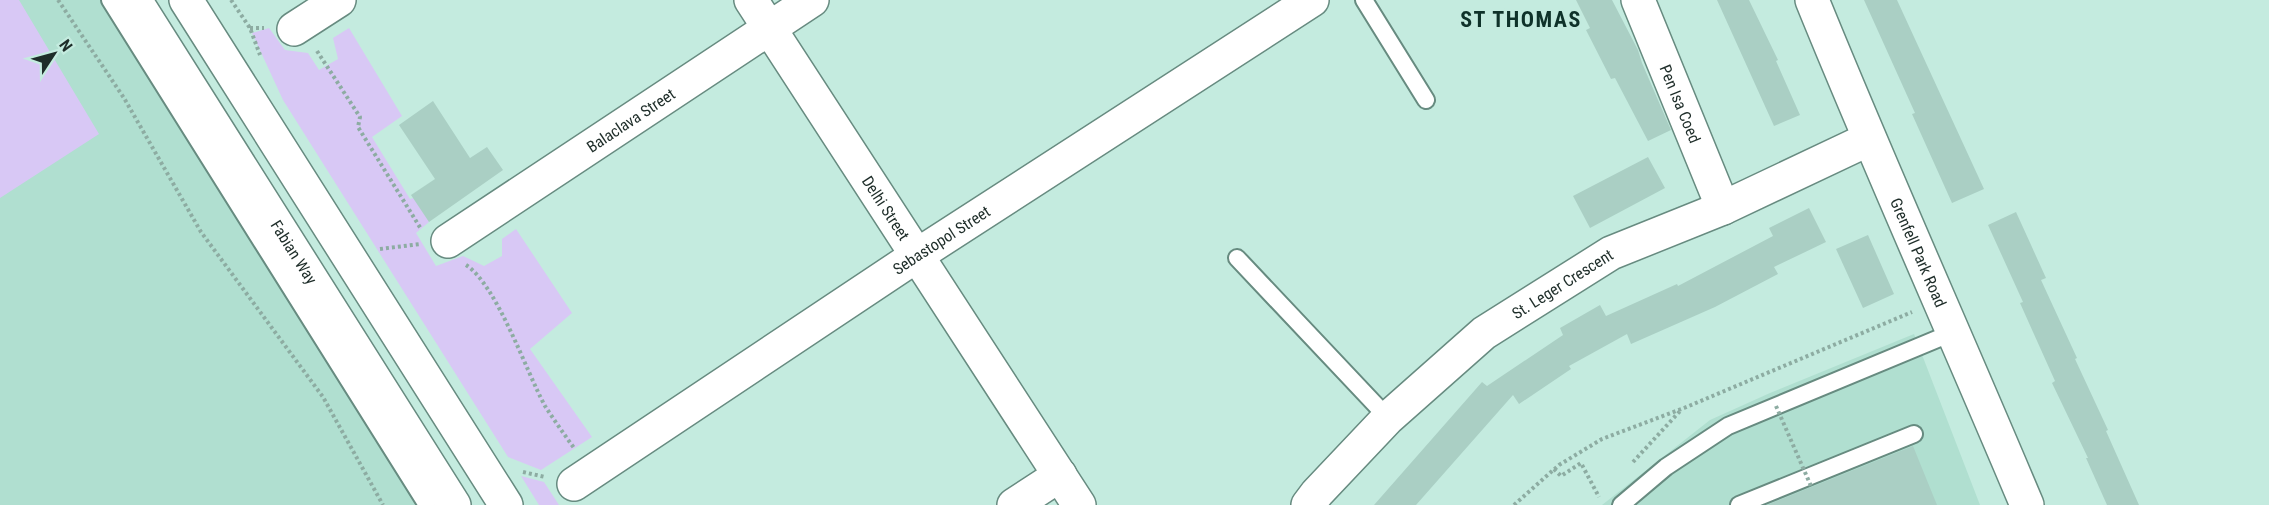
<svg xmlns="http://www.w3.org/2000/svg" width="2269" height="505" font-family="'Roboto Condensed',sans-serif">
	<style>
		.built { fill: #b0dfd0 }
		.green { fill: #d8c8f5 }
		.building { fill: #aacfc4 }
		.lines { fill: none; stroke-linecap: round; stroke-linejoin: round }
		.lane-casing { stroke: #678b80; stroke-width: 20 }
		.street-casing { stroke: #678b80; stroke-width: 36 }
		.highway-casing { stroke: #678b80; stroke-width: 36 }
		.path { stroke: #8daca2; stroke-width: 4; stroke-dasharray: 3 3; stroke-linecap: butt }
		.lane { stroke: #fff; stroke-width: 16 }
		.street { stroke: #fff; stroke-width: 33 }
		.highway { stroke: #fff; stroke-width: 33 }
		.path-bridge { stroke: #8daca2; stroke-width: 4; stroke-dasharray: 3 3; stroke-linecap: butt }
		.labels { text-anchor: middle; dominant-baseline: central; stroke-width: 4.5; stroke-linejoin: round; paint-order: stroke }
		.street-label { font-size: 16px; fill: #1e2d29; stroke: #c4ebdf }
		.district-label { font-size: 22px; font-weight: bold; letter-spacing: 1.5px; fill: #0f322a; stroke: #c4ebdf }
	</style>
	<rect width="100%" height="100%" fill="#c4ebdf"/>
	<!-- built -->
	<path class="built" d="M0,0H129L418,505H0Z
		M1914,334L1980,505H1602L1710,420L1770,393Z"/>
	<!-- green -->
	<path class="green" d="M0,0H19L99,134L0,198Z
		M269,28L285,50L308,53L319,70L338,59L333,38L349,28L402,116L372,137L410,199L417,197L429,222L416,233L436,266L463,256L484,266L502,256V239L516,229L572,313L530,349L592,437L541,470L508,457L283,100L252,33Z
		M521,476L544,482L559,505H539Z"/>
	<!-- building -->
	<path class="building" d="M1576,0H1612L1638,50L1642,63L1671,130L1648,141L1615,78L1611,79L1586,30L1590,28Z
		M1717,0H1749L1778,60L1776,61L1800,115L1774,126Z
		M1864,0H1897L1984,189L1952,203L1912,114L1915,113Z
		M433,101L470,158L487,147L503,170L429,222L411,195L435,179L399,125Z
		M1648,157L1665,188L1590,228L1573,196Z
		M1809,208L1826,242L1774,267L1778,274L1715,307L1631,344L1627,334L1569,366L1571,369L1519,404L1513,395L1416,505H1374L1482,382L1487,386L1563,335L1560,328L1600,305L1606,316L1677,284L1678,286L1773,236L1769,228Z
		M2016,212L2046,278L2041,280L2077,358L2075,359L2108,430L2106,431L2139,505H2107L2086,458H2088L2052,383L2055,381L2020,303L2023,302L1988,225Z
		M1868,235L1894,294L1863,308L1836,249Z
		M1913,446L1937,505H1767Z"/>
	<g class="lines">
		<!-- lane casing -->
		<g class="lane-casing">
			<path id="lane" d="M110,0L427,505
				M1364,0L1426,100
				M1237,258L1388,418
				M1621,505L1666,467L1728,426L1954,332
				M1739,505L1914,434"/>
		</g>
		<!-- street casing -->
		<g class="street-casing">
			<g id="street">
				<path id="s1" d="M751,0L1079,505"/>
				<path id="s2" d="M1638,0L1723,208"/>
				<path id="s3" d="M1812,0C1881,170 1956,336 2027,505"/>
				<path d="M294,29L339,0"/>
				<path id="s4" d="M448,241L812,0"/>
				<path id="s5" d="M574,484L916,256L1312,0"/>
				<path d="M1014,505L1060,475"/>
				<path id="s6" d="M1308,505L1317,493L1388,418L1484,333L1611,253L1723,208L1869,139"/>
			</g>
		</g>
		<!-- highway casing -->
		<g class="highway-casing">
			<g id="highway">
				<path id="s7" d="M135,0L454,505"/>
				<path d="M186,0L506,505"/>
			</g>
		</g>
		<!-- path -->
		<path class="path" d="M58,0L124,98L201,232L323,397L383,505
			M231,0L250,28L260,55
			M250,28H264
			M317,51L360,117L358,127L421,229
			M380,249L420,244
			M466,265C497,285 526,371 545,406C554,420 564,434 574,448
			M1633,462L1681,410
			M1554,469L1561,476L1581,463L1599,497
			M523,472L545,477
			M1514,505L1559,465L1602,439L1684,408L1912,312"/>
		<!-- lane -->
		<use href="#lane" class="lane"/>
		<!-- street -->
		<use href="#street" class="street"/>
		<!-- highway -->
		<use href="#highway" class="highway"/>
		<!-- path-bridge -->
		<path class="path-bridge" d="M1776,406L1811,486"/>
	</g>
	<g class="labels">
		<!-- street labels -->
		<g class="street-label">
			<text stroke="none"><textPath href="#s2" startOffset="112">Pen Isa Coed</textPath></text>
			<text stroke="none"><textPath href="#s4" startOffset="219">Balaclava Street</textPath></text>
			<text stroke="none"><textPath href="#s1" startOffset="248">Delhi Street</textPath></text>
			<text stroke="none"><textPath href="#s5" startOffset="441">Sebastopol Street</textPath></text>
			<text stroke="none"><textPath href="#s7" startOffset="298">Fabian Way</textPath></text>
			<text stroke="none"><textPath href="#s3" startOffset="274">Grenfell Park Road</textPath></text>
			<text stroke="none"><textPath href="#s6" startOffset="339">St. Leger Crescent</textPath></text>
		</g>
		<!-- district labels -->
		<g class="district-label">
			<text x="1521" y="19">ST THOMAS</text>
		</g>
	</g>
	<!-- north arrow -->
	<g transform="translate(54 54) rotate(54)" stroke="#c4ebdf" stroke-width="4.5" paint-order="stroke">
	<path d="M0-4.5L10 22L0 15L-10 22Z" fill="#1e2d29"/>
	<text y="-9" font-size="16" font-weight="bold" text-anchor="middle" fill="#1e2d29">N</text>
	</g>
</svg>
